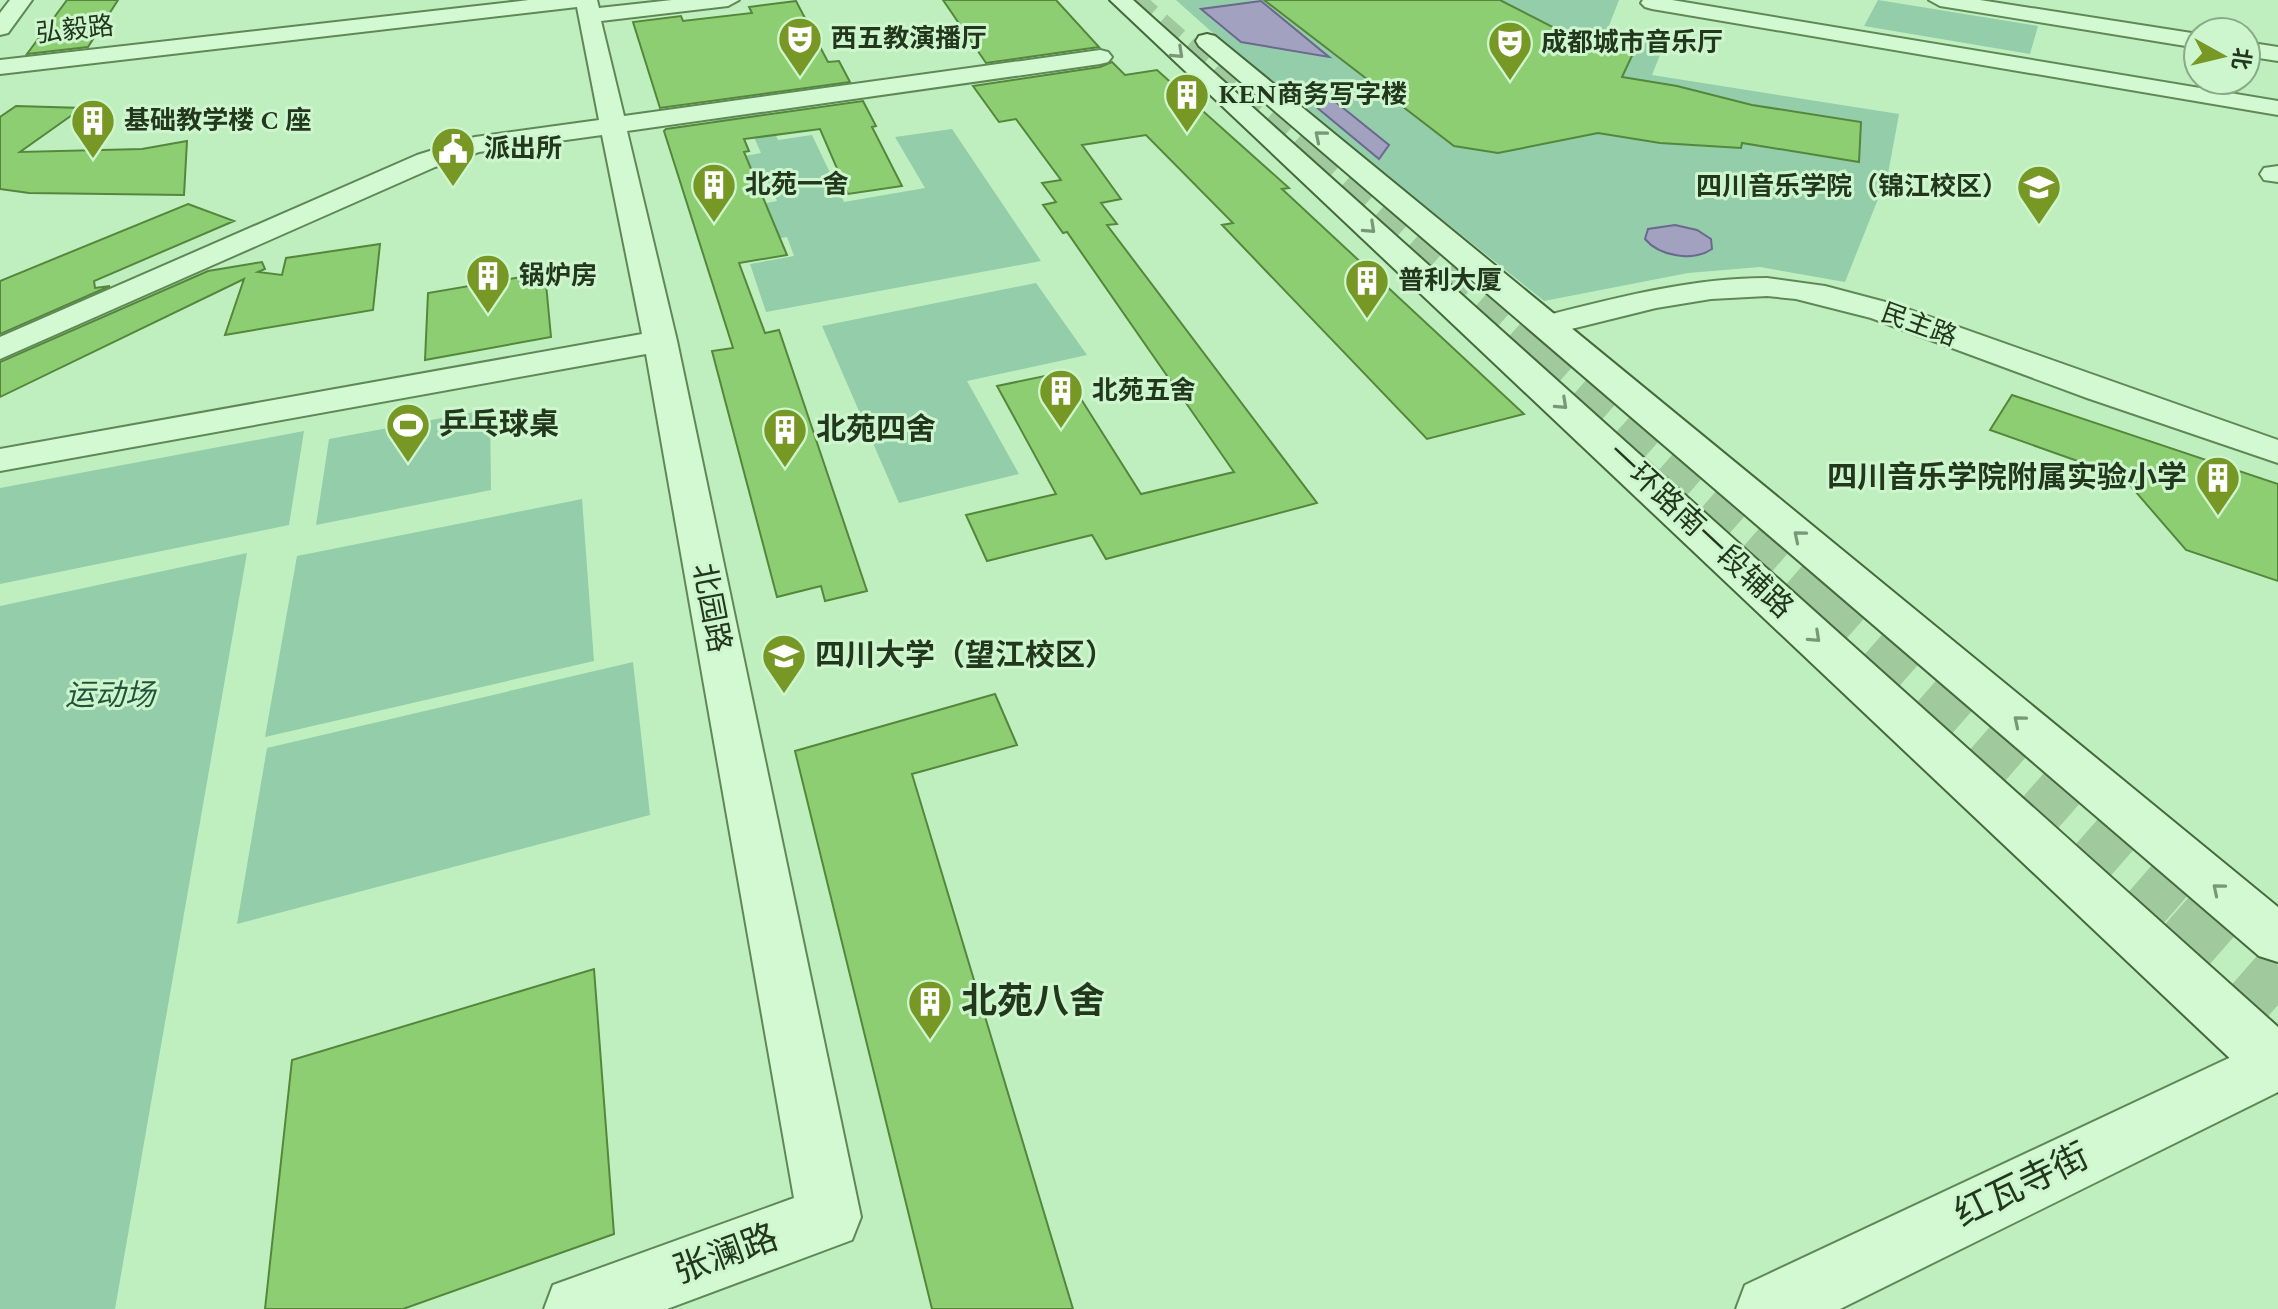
<svg xmlns="http://www.w3.org/2000/svg" width="2278" height="1309" font-family="Spectral,'Noto Sans SC',serif">
	<style>
		.green { fill: #93cdaa }
		.water { fill: #a2a2c0; stroke: #6b698e; stroke-width: 2 }
		.building { fill: #8ece73; stroke: #54873c; stroke-width: 2 }
		.lines { fill: none; stroke-linecap: round; stroke-linejoin: round }
		.primary-tunnel-far4 { stroke: #a0ca9e; stroke-width: 24; stroke-dasharray: 24 12; stroke-linecap: butt }
		.primary-tunnel-far3 { stroke: #a0ca9e; stroke-width: 30; stroke-dasharray: 30 15; stroke-linecap: butt }
		.primary-tunnel-far2 { stroke: #a0ca9e; stroke-width: 38; stroke-dasharray: 38 19; stroke-linecap: butt }
		.primary-tunnel-far1 { stroke: #a0ca9e; stroke-width: 47; stroke-dasharray: 47 24; stroke-linecap: butt }
		.primary-tunnel { stroke: #a0ca9e; stroke-width: 60; stroke-dasharray: 60 30; stroke-linecap: butt }
		.minor-casing { stroke: #608857; stroke-width: 4 }
		.secondary-casing { stroke: #44693a; stroke-width: 4 }
		.minor { fill: #d2f9d2; fill-rule: evenodd }
		.secondary { fill: #d2f9d2; fill-rule: evenodd }
		.oneway { stroke: #7a9877 }
		.labels { text-anchor: middle; dominant-baseline: central; stroke-width: 6; stroke-linejoin: round; paint-order: stroke }
		.far-street-label { font-size: 26px; fill: #22371c; stroke: #cef6ce }
		.far-poi-label { font-size: 26px; font-weight: bold; fill: #22371c; stroke: #cef6ce; text-anchor: start }
		.poi-label { font-size: 30px; font-weight: bold; fill: #22371c; stroke: #cef6ce; text-anchor: start }
		.street-label { font-size: 30px; fill: #22371c; stroke: #cef6ce }
		.park-label { font-size: 30px; font-style: italic; fill: #22533d; stroke: #cef6ce }
		.near-poi-label { font-size: 36px; font-weight: bold; fill: #22371c; stroke: #cef6ce; text-anchor: start }
		.near-street-label { font-size: 36px; fill: #22371c; stroke: #cef6ce }
	</style>
	<rect width="100%" height="100%" fill="#bfefbf"/>
	<!-- green -->
	<path class="green" d="M1176,0H1619L1605,36L1664,45L1652,75L1899,114L1888,174L1845,282L1760,267L1688,273L1544,301L1243,60Z
		M1878,0L2038,26L2030,54L1864,26Z
		M764,109L778,140L812,135L844,202L925,188L895,137L952,129L1041,261L766,312L750,264L794,256L787,237L750,243L738,208L777,201L770,183L733,188L723,160L761,153L754,137L722,141L714,117Z
		M1036,283L1087,355L967,381L1019,474L899,503L822,326Z
		M490,409L491,490L316,525L329,439Z
		M304,431L289,525L0,584V488Z
		M582,499L594,661L265,737L297,556Z
		M247,553L115,1309H0V606Z
		M633,662L650,815L237,924L267,748Z"/>
	<!-- water -->
	<path class="water" d="M1261,1L1329,57L1241,42L1201,9Z
		M1291,86L1322,91L1389,145L1379,159Z
		M1675,225L1697,230L1711,239L1712,249C1693,262 1659,256 1645,239L1648,229Z"/>
	<!-- building -->
	<path class="building" d="M67,0H118L88,47L27,54Z
		M943,0H1056L1099,47L986,63Z
		M1264,0H1500L1570,36L1637,45L1622,77L1677,86L1752,105L1861,122L1859,162L1742,143L1741,148L1660,143L1598,133L1498,153L1454,146Z
		M796,1L828,62L839,61L850,82L660,108L633,22L681,16L683,21L752,13L749,7Z
		M1112,62L1125,75L1157,70L1289,188L1282,189L1524,414L1427,439L1222,225L1233,223L1146,135L1082,145L1121,199L1101,203L1117,224L1107,225L1317,503L1106,559L1092,535L987,561L966,515L1056,494L997,386L1064,372L1141,494L1234,472L1067,232L1063,233L1043,205L1056,202L1042,183L1061,180L1016,119L999,122L973,86L1100,67Z
		M863,101L876,126L872,127L902,186L848,194L820,129L744,139L749,151L744,152L787,255L739,263L765,333L779,330L867,591L825,601L821,586L777,597L712,351L733,348L664,131L666,129Z
		M16,106L82,108L20,152L142,149L187,141L184,195L29,193L0,189V117Z
		M188,204L234,221L94,281L95,288L110,286L0,334V281Z
		M380,244L373,310L225,335L244,279L0,397V362L208,271L262,262L265,269L258,272L282,275L286,258Z
		M545,273L551,337L425,360L428,293Z
		M2012,395L2278,484V581L2186,550L2123,477L1990,430Z
		M995,694L1017,745L912,774L1073,1309H932L795,751Z
		M594,969L614,1234L403,1309H265L292,1060Z"/>
	<g class="lines">
		<!-- primary-tunnel-far4 -->
		<path class="primary-tunnel-far4" d="M1132,0L1312,157"/>
		<!-- primary-tunnel-far3 -->
		<path class="primary-tunnel-far3" d="M1309,155L1536,355"/>
		<!-- primary-tunnel-far2 -->
		<path class="primary-tunnel-far2" d="M1534,353L1820,603"/>
		<!-- primary-tunnel-far1 -->
		<path class="primary-tunnel-far1" d="M1817,601L2176,916"/>
		<!-- primary-tunnel -->
		<path class="primary-tunnel" d="M2174,914L2278,1005"/>
		<!-- minor casing -->
		<g class="minor-casing">
			<path id="minor" d="M10,0H32L8,33L0,35V13Z
				M529,0H597L599,8L672,0H739L728,6L601,21L624,116L1100,50L1108,52L1112,57L1108,62L1100,64L627,131L677,341L861,1217L852,1240L667,1309H544L553,1285L794,1198L646,354L0,471V449L642,334L602,135L479,152L435,167L0,359V337L417,155L475,137L599,120L577,7L0,74V60Z
				M1643,0H1672L2278,101V115L1652,9L1645,7L1641,3Z
				M1929,0H1980L2198,34V48L1940,6Z
				M2246,42L2278,47V61L2246,56Z
				M2278,166V182L2264,180L2260,174L2264,168Z
				M1767,278L1825,286L1893,304L2278,440V463L2087,398L1871,318L1796,299L1767,296L1711,299L1656,308L1547,335L1536,332L1531,325L1536,318C1612,299 1688,278 1767,278Z
				M2278,1035V1092L1840,1309H1736L1745,1285Z"/>
		</g>
		<!-- secondary casing -->
		<g class="secondary-casing">
			<path id="secondary" d="M1110,0H1133L2278,1027V1092L2257,1084Z
				M1207,34L1215,36L2278,907V962L2259,956L1199,46L1196,41L1199,36Z"/>
		</g>
		<!-- minor -->
		<use href="#minor" class="minor"/>
		<!-- secondary -->
		<use href="#secondary" class="secondary"/>
	</g>
	<!-- one-way arrows -->
	<defs><path id="oneway-chevron" d="M-2-3.5L2.5 0L-2 3.5" fill="none" stroke-width="1.6" stroke-linecap="round" stroke-linejoin="round" transform="scale(2)"/></defs>
	<g class="oneway">
		<use href="#oneway-chevron" transform="translate(1178 53) rotate(43)"/>
		<use href="#oneway-chevron" transform="translate(1320 136) rotate(-140)"/>
		<use href="#oneway-chevron" transform="translate(1370 228) rotate(43)"/>
		<use href="#oneway-chevron" transform="translate(1562 404) rotate(43)"/>
		<use href="#oneway-chevron" transform="translate(1799 536) rotate(-140)"/>
		<use href="#oneway-chevron" transform="translate(1815 637) rotate(43)"/>
		<use href="#oneway-chevron" transform="translate(2019 721) rotate(-140)"/>
		<use href="#oneway-chevron" transform="translate(2218 889) rotate(-140)"/>
	</g>
	<!-- icons -->
	<defs>
		<g id="theatre-pin" transform="scale(2.3)"><path d="M0 17L-7.5 6A9.5 9.5 0 1 1 7.5 6Z" fill="#789825" stroke="#cef6ce"/><path d="M-5-5.5Q0-4 5-5.5V0Q5 5 0 6Q-5 5-5 0ZM-3.3-2.5H-1v1.5H-3.3ZM1-2.5H3.3v1.5H1ZM-2.8 1Q0 5.5 2.8 1Z" fill="#fff"/></g>
		<g id="building-pin" transform="scale(2.3)"><path d="M0 17L-7.5 6A9.5 9.5 0 1 1 7.5 6Z" fill="#789825" stroke="#cef6ce"/><path d="M-4-6H4V6H1V3H-1V6H-4ZM-2.5-4.3h1.7v1.8h-1.7ZM.8-4.3h1.7v1.8H.8ZM-2.5-1h1.7V.8h-1.7ZM.8-1h1.7V.8H.8Z" fill="#fff"/></g>
		<g id="civic-pin" transform="scale(2.3)"><path d="M0 17L-7.5 6A9.5 9.5 0 1 1 7.5 6Z" fill="#789825" stroke="#cef6ce"/><path d="M-.6-6.5H3V-4.5H.6V-3L4-1V1h2V6H-6V1h2V-1L-.6-3ZM-1.2 2.5V6h2.4V2.5Z" fill="#fff"/></g>
		<g id="university-pin" transform="scale(2.3)"><path d="M0 17L-7.5 6A9.5 9.5 0 1 1 7.5 6Z" fill="#789825" stroke="#cef6ce"/><path d="M0-5L7-2L0 1L-7-2ZM-4 1L0 2.5L4 1V4Q0 6-4 4Z" fill="#fff"/></g>
		<g id="stadium-pin" transform="scale(2.3)"><path d="M0 17L-7.5 6A9.5 9.5 0 1 1 7.5 6Z" fill="#789825" stroke="#cef6ce"/><path d="M0-5a6.5 5 0 1 0 0 10a6.5 5 0 1 0 0-10ZM-3.5-1.8h7v3.6h-7Z" fill="#fff"/></g>
	</defs>
	<g fill-rule="evenodd">
		<use href="#theatre-pin" x="800" y="39"/>
		<use href="#theatre-pin" x="1510" y="43"/>
		<use href="#building-pin" x="1187" y="95"/>
		<use href="#building-pin" x="93" y="121"/>
		<use href="#civic-pin" x="453" y="149"/>
		<use href="#building-pin" x="714" y="185"/>
		<use href="#university-pin" x="2039" y="187"/>
		<use href="#building-pin" x="488" y="276"/>
		<use href="#building-pin" x="1367" y="281"/>
		<use href="#building-pin" x="1061" y="391"/>
		<use href="#stadium-pin" x="408" y="425"/>
		<use href="#building-pin" x="785" y="430"/>
		<use href="#building-pin" x="2218" y="478"/>
		<use href="#university-pin" x="784" y="656"/>
		<use href="#building-pin" x="930" y="1002"/>
	</g>
	<g class="labels">
		<!-- far-street labels -->
		<g class="far-street-label">
			<text transform="translate(75 30) rotate(-6)">弘毅路</text>
			<text transform="translate(1919 325) rotate(20)">民主路</text>
		</g>
		<!-- far-poi labels -->
		<g class="far-poi-label">
			<text x="831" y="39">西五教演播厅</text>
			<text x="1541" y="43">成都城市音乐厅</text>
			<text x="1218" y="95">KEN商务写字楼</text>
			<text x="124" y="121">基础教学楼 C 座</text>
			<text x="484" y="149">派出所</text>
			<text x="745" y="185">北苑一舍</text>
			<text x="2008" y="187" text-anchor="end">四川音乐学院（锦江校区）</text>
			<text x="519" y="276">锅炉房</text>
			<text x="1398" y="281">普利大厦</text>
			<text x="1092" y="391">北苑五舍</text>
		</g>
		<!-- poi labels -->
		<g class="poi-label">
			<text x="439" y="425">乒乓球桌</text>
			<text x="816" y="430">北苑四舍</text>
			<text x="2187" y="478" text-anchor="end">四川音乐学院附属实验小学</text>
			<text x="815" y="656">四川大学（望江校区）</text>
		</g>
		<!-- street labels -->
		<g class="street-label">
			<text transform="translate(1700 531) rotate(43)">一环路南一段辅路</text>
			<text transform="translate(711 608) rotate(79)">北园路</text>
		</g>
		<!-- park labels -->
		<g class="park-label">
			<text x="110" y="696">运动场</text>
		</g>
		<!-- near-poi labels -->
		<g class="near-poi-label">
			<text x="961" y="1002">北苑八舍</text>
		</g>
		<!-- near-street labels -->
		<g class="near-street-label">
			<text transform="translate(2022 1186) rotate(-26)">红瓦寺街</text>
			<text transform="translate(726 1255) rotate(-20)">张澜路</text>
		</g>
	</g>
	<!-- north arrow -->
	<g transform="translate(2222 56) rotate(98)"><circle r="38" fill="#cef6ce" stroke="#89aa87" stroke-width="2"/>
	<path d="M0-6L14 30L0 20L-14 30Z" fill="#789825"/>
	<text y="-12" font-size="22" font-weight="bold" text-anchor="middle" fill="#22371c">北</text>
	</g>
</svg>
